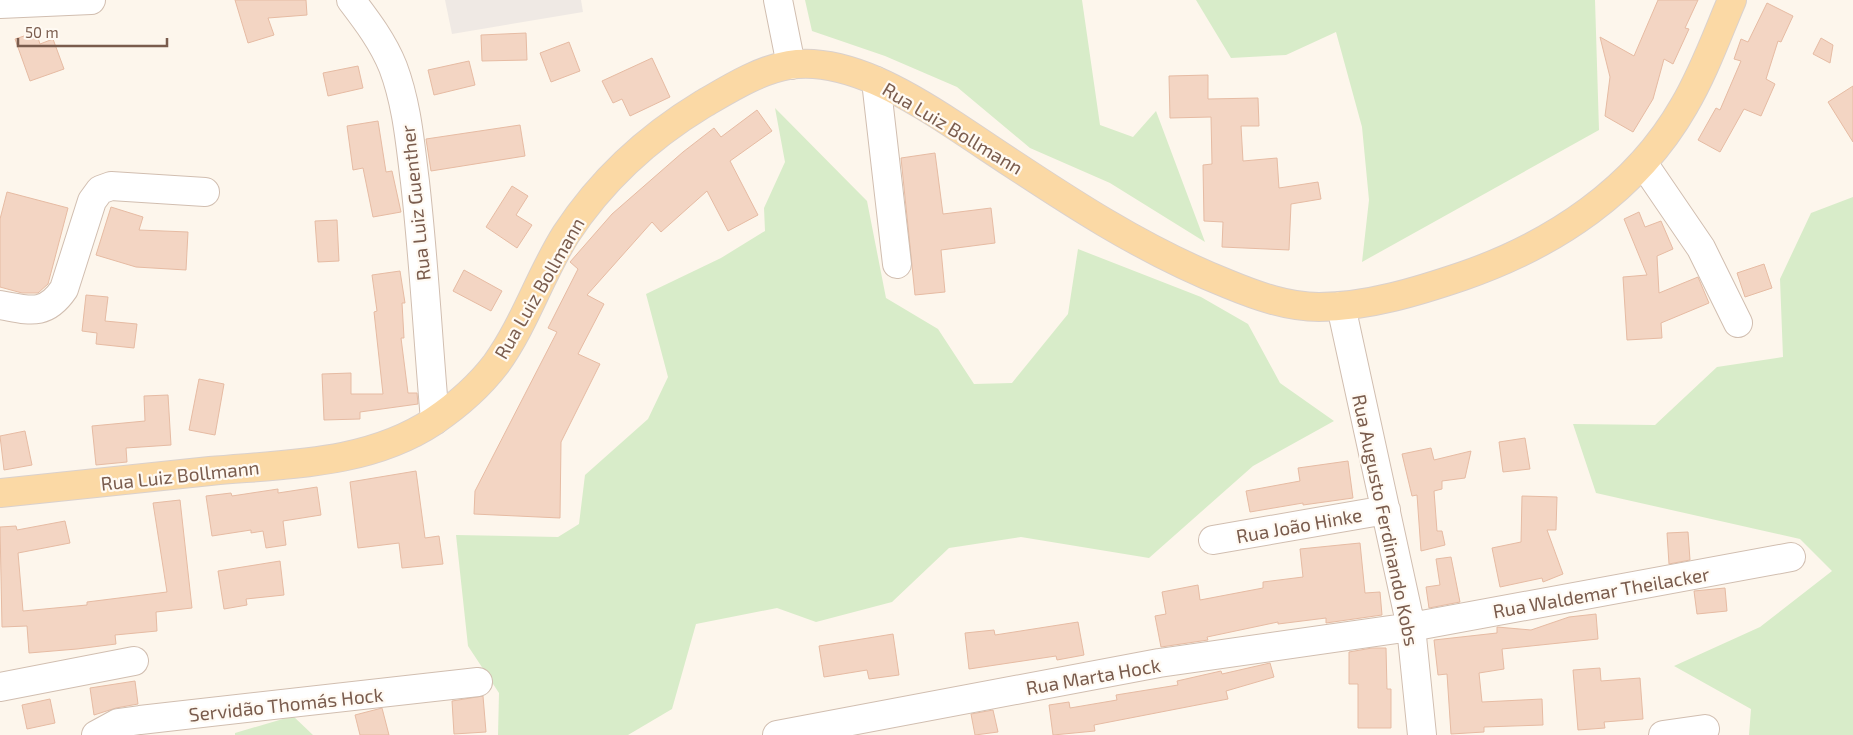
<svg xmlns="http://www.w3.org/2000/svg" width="1853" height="735" font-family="'Exo 2',sans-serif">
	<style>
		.industrial { fill: #efe9e4 }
		.green { fill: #d8ecc9 }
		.building { fill: #f3d5c3; stroke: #e6bba3 }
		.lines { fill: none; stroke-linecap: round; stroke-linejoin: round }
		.minor-casing { stroke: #d1beb0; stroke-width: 30 }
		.major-casing { stroke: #dad1cd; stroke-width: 30 }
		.minor { stroke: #fff; stroke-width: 28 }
		.major { stroke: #fbd9a5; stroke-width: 28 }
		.labels { text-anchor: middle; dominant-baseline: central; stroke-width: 4.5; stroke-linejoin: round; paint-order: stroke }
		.street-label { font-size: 19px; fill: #7a5c4d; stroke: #fffaf3 }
	</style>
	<rect width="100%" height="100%" fill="#fdf6ec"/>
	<!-- industrial -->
	<path class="industrial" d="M445,0H581L583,12L452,34Z"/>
	<!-- green -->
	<path class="green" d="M805,0H1082L1100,125L1133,137L1156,111L1205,242L1110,183L1030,148L957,87L885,56L812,31Z
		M1196,0H1595L1599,130L1362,262L1369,200L1362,127L1336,32L1286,55L1231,58Z
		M775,108L867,201L886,298L938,329L974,384L1012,383L1068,314L1078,249L1201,297L1248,324L1280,383L1334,421L1253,466L1149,558L1021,537L949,548L892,602L816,622L777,608L696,624L672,709L628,735H498L499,693L468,646L456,535L558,537L579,524L585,475L648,419L668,377L646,294L721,258L765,231L764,208L785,162Z
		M1853,197V735H1749L1751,709L1674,666L1760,627L1832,571L1800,539L1596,493L1573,424L1655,425L1717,367L1783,357L1780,279L1811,213Z
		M293,716L313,735H235V733Z"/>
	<!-- building -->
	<path class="building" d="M235,0H306L307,15L268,18L274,35L248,43Z
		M1658,0H1698L1685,28L1689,29L1673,64L1664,59L1653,99L1633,132L1605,116L1610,77L1600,37L1634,56Z
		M1767,3L1793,16L1781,42L1778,41L1766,79L1775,84L1761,116L1744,109L1720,152L1698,140L1716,108L1720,110L1741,61L1734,59L1741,39L1748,42Z
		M36,32L40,44L53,39L64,69L30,81L15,39Z
		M526,33L527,60L482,61L481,35Z
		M1821,38L1833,45L1830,63L1813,54Z
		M569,42L580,71L551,82L540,53Z
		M652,58L670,97L630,116L622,99L613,103L602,81Z
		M469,61L475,85L434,95L428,70Z
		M358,66L363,88L328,96L323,73Z
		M1208,75V99L1258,98L1259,126H1241L1243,161L1277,158L1279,188L1318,182L1321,199L1291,204L1289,250L1222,247L1223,222L1204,221L1203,165L1212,164L1211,117L1170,118L1169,76Z
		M1853,86V142L1828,102Z
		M757,110L772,131L730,161L758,215L728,231L707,191L661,232L652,222L587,295L604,304L578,354L600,364L561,442L560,518L474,514L475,491L557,332L548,328L578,269L570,262L612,214L683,152L714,128L721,137Z
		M378,121L386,172L392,171L401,212L373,217L363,168L353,170L347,126Z
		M520,125L525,156L431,171L426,139Z
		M935,153L943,214L991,208L995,243L941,250L945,292L915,295L901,158Z
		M512,186L528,196L516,215L532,225L517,248L486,227Z
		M7,192L68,208L48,284L38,293H22L0,287V219Z
		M111,207L143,217L139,230L188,232L186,270L136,267L96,255Z
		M1639,212L1645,227L1661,221L1673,249L1657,256L1659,293L1698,277L1709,303L1661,323L1662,338L1627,340L1623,277L1647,275L1624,219Z
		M337,220L339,261L318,262L315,221Z
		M1764,264L1772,288L1745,297L1737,273Z
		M464,270L502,291L491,311L453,291Z
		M400,271L405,303H402L404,338H401L408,393H417L418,404L360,412V419L324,420L322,374L351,373V394H383L374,312L377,311L372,275Z
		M86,295L108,297L105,321L137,324L134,348L96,344L97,333L82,331Z
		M199,379L224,384L215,435L189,430Z
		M168,395L171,445L126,448L127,462L96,465L92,426L145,421L144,396Z
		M25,431L32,465L4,470L0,436Z
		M1525,438L1530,469L1503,472L1499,442Z
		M1431,448L1434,460L1471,451L1465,478L1442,481V489L1434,491L1437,531H1442L1445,545L1421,551L1417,495L1412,496L1402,454Z
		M1348,461L1353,498L1303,505V503L1250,512L1246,491L1300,481L1298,468Z
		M416,471L425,538L439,536L443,564L402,568L399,543L358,548L350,482Z
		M317,487L321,515L283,521L286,545L266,548L263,531L251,533V530L212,536L206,496L231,493L232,496L278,489V493Z
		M1522,496L1557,497L1556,530H1547L1563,574L1543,582L1542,578L1500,587L1492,548L1521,542Z
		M180,500L192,608L156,612L157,631L115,635L116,644L77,649L29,653L27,626L2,627L0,527L16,526L17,530L65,521L70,543L18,553L23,611L87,605V602L167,592L153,503Z
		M1688,532L1690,560L1669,564L1667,533Z
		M1360,543L1365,593L1380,592L1382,615L1326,623V618L1278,624V622L1207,637L1208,640L1161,647L1155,616L1166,614L1162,592L1198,585L1200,600L1263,588V582L1303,577L1300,549Z
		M1451,557L1460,602L1429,608L1426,587L1440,585L1436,559Z
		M280,561L284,595L246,599L247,605L224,609L218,571Z
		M1725,588L1727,611L1697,614L1694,591Z
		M1596,614L1598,639L1502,649L1504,669L1479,673L1482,702L1542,699L1543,725L1484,727V732L1451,734L1447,674L1438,675L1434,640L1497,633V627L1531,630L1569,617Z
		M1078,622L1084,655L1057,660L1056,656L969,669L965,633L994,630L995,635Z
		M893,634L899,675L869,679L867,670L824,677L819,646Z
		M1372,648H1386L1387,689H1391V728H1358V684H1349V652Z
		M1270,663L1274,677L1226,691L1228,699L1094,725L1095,731L1053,735L1049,705L1069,702L1070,708L1117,700L1116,695L1178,685L1177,681L1221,671L1222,674Z
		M1600,668L1601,681L1640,678L1643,719L1604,722L1605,728L1578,730L1573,670Z
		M135,681L138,704L116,708L94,715L90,688Z
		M483,696L486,732L454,734L452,701Z
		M50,699L55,723L27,729L22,705Z
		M382,708L389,735H360L355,715Z
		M993,710L998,732L975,735L971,714Z"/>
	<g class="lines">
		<!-- minor casing -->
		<g class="minor-casing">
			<path id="minor" d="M351,0C367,21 383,42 393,67C407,104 410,143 415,182C424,261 428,341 435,420
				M778,0L791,65
				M0,4L91,0
				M876,81L897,264
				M1643,163L1701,248L1738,323
				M0,305C29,310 45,317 64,289L92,201L100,190L111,186L205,192
				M1341,306L1411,627L1422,735
				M1213,540L1386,510
				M0,687L134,661
				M96,735L118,723L140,720L478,682
				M777,735L1159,663L1411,627L1791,557
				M1663,735L1705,729"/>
		</g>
		<!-- major casing -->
		<g class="major-casing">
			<path id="major" d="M0,493C70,486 140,479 210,471C286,464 368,465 434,421C456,406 480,385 496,364C525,324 540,275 566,234C602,179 647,138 703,104C729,89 759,70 789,65C845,56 910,96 954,125C1042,183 1129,245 1228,284C1257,296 1288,307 1319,307C1367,307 1419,291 1463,276C1553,245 1636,190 1684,106C1704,72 1717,35 1732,0"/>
		</g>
		<!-- minor -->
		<use href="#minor" class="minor"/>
		<!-- major -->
		<use href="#major" class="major"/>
	</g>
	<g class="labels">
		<!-- street labels -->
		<g class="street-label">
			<text transform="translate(953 128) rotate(31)">Rua Luiz Bollmann</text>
			<text transform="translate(415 203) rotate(-96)">Rua Luiz Guenther</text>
			<text transform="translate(539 288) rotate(-60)">Rua Luiz Bollmann</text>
			<text transform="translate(180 475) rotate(-6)">Rua Luiz Bollmann</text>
			<text transform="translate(1386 520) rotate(78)">Rua Augusto Ferdinando Kobs</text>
			<text transform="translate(1299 525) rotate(-10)">Rua João Hinke</text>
			<text transform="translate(1601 592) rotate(-10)">Rua Waldemar Theilacker</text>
			<text transform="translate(1093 676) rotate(-10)">Rua Marta Hock</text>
			<text transform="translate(286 704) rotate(-6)">Servidão Thomás Hock</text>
		</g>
	</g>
	<!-- scale -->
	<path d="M18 38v8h149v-8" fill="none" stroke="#7a5c4d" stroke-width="2.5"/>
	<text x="25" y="38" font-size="15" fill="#7a5c4d" stroke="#fffaf3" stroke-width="4" paint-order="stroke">50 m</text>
</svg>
